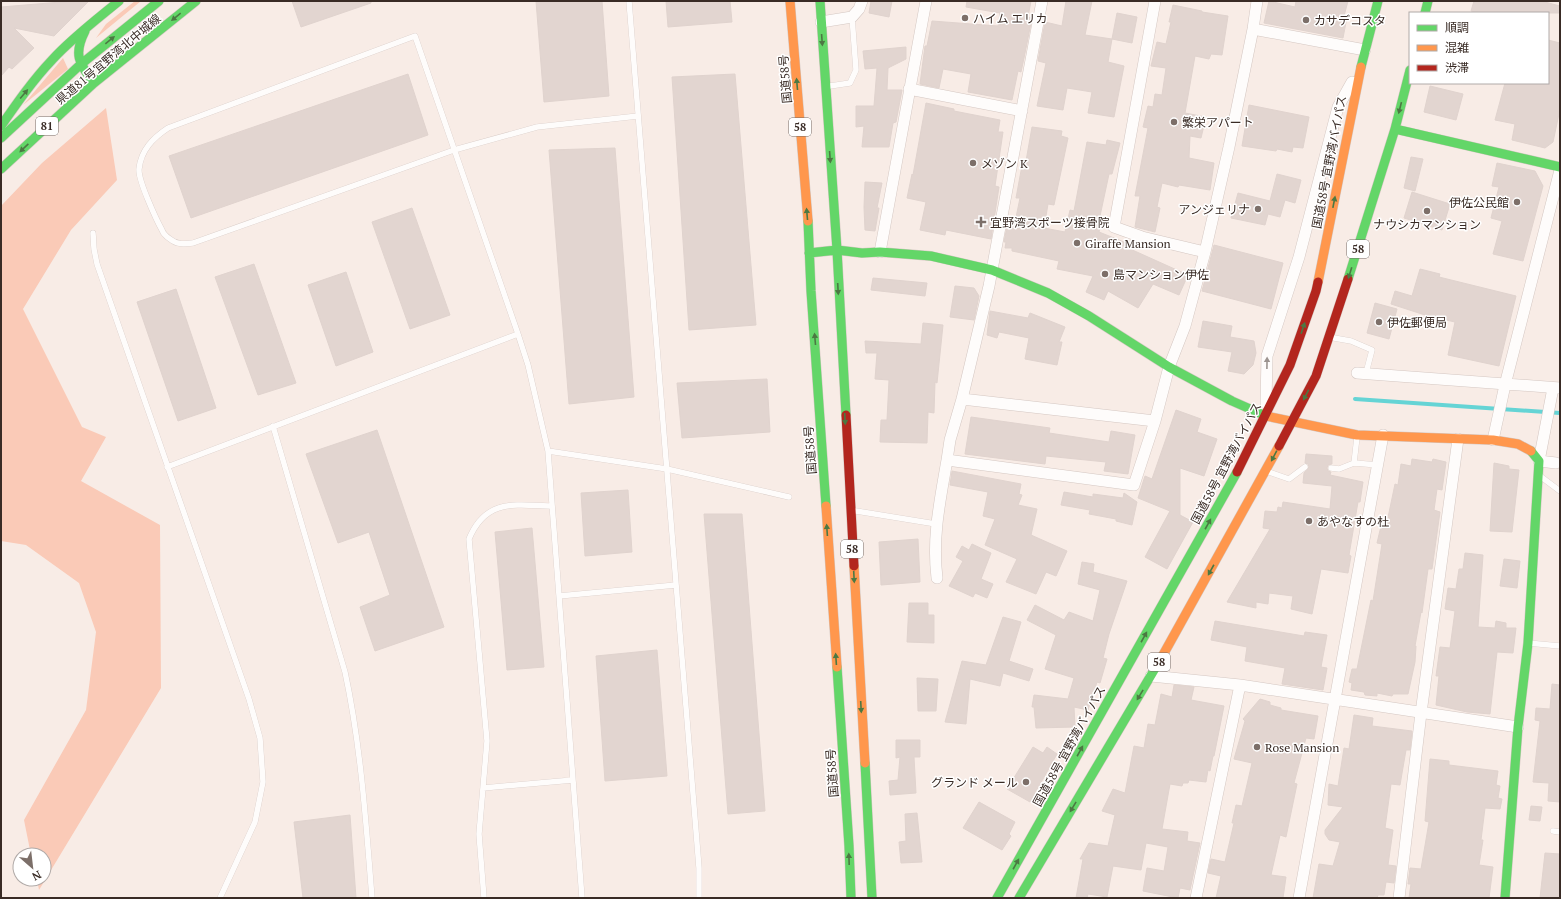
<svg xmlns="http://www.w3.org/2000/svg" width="1561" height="899" font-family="'PT Serif','Noto Sans JP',serif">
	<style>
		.green { fill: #facab7 }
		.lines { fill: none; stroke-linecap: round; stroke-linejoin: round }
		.stream { stroke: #65d4d5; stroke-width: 4 }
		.building { fill: #e2d5d0; stroke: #e0d3ce }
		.lane-casing { stroke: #d4c7c2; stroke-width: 6 }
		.street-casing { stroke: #d4c7c2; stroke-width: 12 }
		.fast-casing { stroke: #d4c7c2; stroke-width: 10 }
		.slow-casing { stroke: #d4c7c2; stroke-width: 10 }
		.jam-casing { stroke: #d4c7c2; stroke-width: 10 }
		.lane { stroke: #fefcfb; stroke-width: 5.5 }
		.street { stroke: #fefcfb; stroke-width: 11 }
		.fast { stroke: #63d668; stroke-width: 9 }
		.slow { stroke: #ff974d; stroke-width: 9 }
		.jam { stroke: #b3261e; stroke-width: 9 }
		.oneway { fill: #4c7843 }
		.oneway2 { fill: #9c9490 }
		.poi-dot { fill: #7c6f69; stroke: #fff; stroke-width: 1.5 }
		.labels { text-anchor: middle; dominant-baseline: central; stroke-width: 3; stroke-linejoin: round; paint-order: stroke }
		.shield { fill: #fff; stroke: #746b66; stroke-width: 1 }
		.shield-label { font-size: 11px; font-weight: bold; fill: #392b25 }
		.poi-label { font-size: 12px; fill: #392b25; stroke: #fff; text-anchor: start }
		.street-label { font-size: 12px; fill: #392b25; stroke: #fff }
	</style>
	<rect width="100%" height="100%" fill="#f8ece6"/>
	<!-- green -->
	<path class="green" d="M135,1H141L96,38L106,24Z
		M63,58L68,69L23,105Z
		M106,108L117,180L71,230L23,309L82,427L106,437L81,481L160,525L161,688L39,890L37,879H44V855H31L24,820L86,710L96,632L79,583L26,545L1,541V206L42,163Z"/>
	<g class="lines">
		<!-- stream -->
		<path class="stream" d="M1355,399L1560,413"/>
	</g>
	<!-- building -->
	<path class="building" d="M73,1H89L54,36L14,28L34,48L12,69L9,67L1,76V7Z
		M292,1H371V3L301,27Z
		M536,1H602L609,96L544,102Z
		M666,1H730L732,22L668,27Z
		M871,1H892L889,17L869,13Z
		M967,1H1031L1028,17L1032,18L1024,58L1021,72L1018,71L1012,100L968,92L971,74L943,69L939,88L920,84L925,46H927L932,21L998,26L1000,13L966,7Z
		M1066,1H1092L1085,35L1112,39L1117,13L1137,17L1132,43L1112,39L1108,62L1124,66L1114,117L1088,113L1092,92L1067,88L1063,110L1037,106L1046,63L1038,61L1045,22L1062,26Z
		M1269,1L1295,7L1296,1H1348L1344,16L1347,17L1343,38L1264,23Z
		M1474,1H1541L1560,6V13H1480L1471,11Z
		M1173,5L1202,11V12L1228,16L1222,55L1211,54L1209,59L1195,56L1185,113L1206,117L1201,138L1190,136L1189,158L1214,163L1210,190L1179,185L1178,187L1162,183L1157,207L1160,208L1155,232L1135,227L1140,196H1135L1148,128L1143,127L1148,106L1153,107L1155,94L1162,95L1166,68L1151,66L1157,42L1166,44L1171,22H1169Z
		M1548,40L1560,43V109L1553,142L1545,148L1512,140L1515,124L1495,120L1505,83H1548Z
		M906,47V59L888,68L887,90H902L896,122L893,123L889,147H862L864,126L856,127V106H874L877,68L865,69L863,51Z
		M408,74L428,135L191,218L169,156Z
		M735,74L756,325L689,330L672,77Z
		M1430,86L1463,94L1456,120L1424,112Z
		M926,103L954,109V111L1000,120L998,132H1003L995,186L999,187L991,239L946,230L945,235L920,230L926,202L907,198L912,174L913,175Z
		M1249,105L1309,117L1303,148L1293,147L1292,152L1277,149L1276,151L1242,146Z
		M1032,127L1062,131L1061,136L1068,138L1054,205L1048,204L1044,228L1065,232L1070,210L1074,211L1087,142L1106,145L1107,140L1120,143L1112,174H1109L1100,216H1102L1099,232L1129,244L1128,248L1188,275L1179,295L1153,284L1138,308L1108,291L1104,300L1086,292L1093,276L1057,269L1059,261L1012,251V248H1005L1006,242H1004L1008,221L1015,222L1020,198H1016L1023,160L1026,161Z
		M615,148L634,397L569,404L549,150Z
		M1411,157L1423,159L1415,191L1404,188Z
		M1497,163L1535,171L1543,186L1523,261L1493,254L1502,221L1491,218L1499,187L1492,186Z
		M1277,174L1301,180L1295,203L1285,200L1280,217L1268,214L1265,225L1231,218L1238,193L1270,201Z
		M865,182L882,183L877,208H879L875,231L865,230L864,207Z
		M1412,192L1450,204L1442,230L1404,218Z
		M412,208L450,315L410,329L372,222Z
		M1214,245L1283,263L1271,309L1202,291Z
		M254,264L296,383L258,395L215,277Z
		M1420,269L1440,274L1439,277L1516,296L1499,366L1448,355L1455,322L1428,316L1391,304L1395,291L1412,296Z
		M346,272L373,352L336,366L308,285Z
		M873,278L927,283L925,296L871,290Z
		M955,286L974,288L979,296L974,320L950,317Z
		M176,289L216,408L178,421L137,302Z
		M1375,303L1397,309L1389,339L1367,333Z
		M990,311L1028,318L1030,313L1065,327L1059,342H1062L1057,365L1025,359L1029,338L999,332L997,338L987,335Z
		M1203,321L1232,326L1230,337L1254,341L1256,353L1253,365L1244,374L1228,371L1232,352L1198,347Z
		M923,323L943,325L937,383L935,382L934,413L928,412L927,443L880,442L881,420H887L889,380L875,379L877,353H866L865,341L921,344Z
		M767,379L770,432L682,438L677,383Z
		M1176,410L1201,419L1197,432L1217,439L1204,476L1180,468V515L1193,522L1167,569L1145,557L1170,511L1138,498L1145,476L1152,479Z
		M971,417L1050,428L1049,433L1109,442L1111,431L1135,435L1128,474L1104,471L1106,462L1046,456L1045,464L965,454Z
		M377,430L444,627L375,651L360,607L390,595L369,532L338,543L306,454Z
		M1306,454L1332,456V464L1328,465L1327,468L1328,471L1331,472L1330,475L1363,482L1360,502H1358L1349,555L1351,556L1348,573L1321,569L1312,614L1291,609L1293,596L1269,593L1268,604L1256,602V608L1227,602L1270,529L1263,528L1265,511L1277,512L1278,507L1282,508L1283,502L1330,509L1332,486L1303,483L1304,473L1309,467L1308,464L1305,463Z
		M1412,459L1432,462L1433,459L1446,462L1442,490L1437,489L1434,510L1440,512L1432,569H1428L1422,613L1421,612L1415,646H1416L1415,662L1408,694H1393L1392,696L1377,693V696L1365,695L1364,692L1351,690L1352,683L1349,682L1352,669H1357L1371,600L1373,601L1382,544L1377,543L1381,526L1386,527L1395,484L1398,485L1401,464L1411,466Z
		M1494,463L1509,466V469L1519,470L1512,532L1490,531Z
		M952,471L1021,484L1019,494L1022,495L1018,505L1037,509L1031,535L1067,551L1056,576L1046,572L1036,594L1006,582L1017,559L985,545L995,519L983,516L988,492L950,485Z
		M628,490L632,552L585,556L581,493Z
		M1064,492L1093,497V494L1123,498L1124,493L1137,502L1132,525L1116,521V519L1089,514L1090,510L1061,505Z
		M704,514H742L765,811L728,814Z
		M532,528L544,667L507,670L495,532Z
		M918,539L920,582L881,585L879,542Z
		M972,544L991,553L981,579L993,584L987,598L975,593L973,597L949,586L963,561L956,557L962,546L969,550Z
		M1465,553L1483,555L1478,627L1495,628L1496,621L1506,623V628H1516L1513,653L1497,652L1490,714L1467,712L1436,705L1439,676H1436L1440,647L1450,648L1455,611L1445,609L1448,588L1456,589L1459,569H1463Z
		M1504,559L1520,561L1517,588L1500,586Z
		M1082,562L1094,564L1093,572L1127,581L1109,634L1103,658L1107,659L1100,683L1097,682L1088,710L1074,707L1075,727L1036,728L1034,707H1032L1034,695L1068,699L1074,678L1045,669L1056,635L1027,620L1035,605L1064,620L1069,612L1093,621L1100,590L1078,584Z
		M909,603H928V615H934V643L907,642Z
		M1003,617L1021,622L1009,661L1033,669L1029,681L1003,673L1000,686L970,679L966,724L945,722L962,661L986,665Z
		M1215,621L1304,636L1305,632L1327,635L1321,667L1327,668L1323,690L1282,684L1285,668L1245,661L1247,647L1211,640Z
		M657,650L667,776L605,781L596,656Z
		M917,678L938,679L936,711H918Z
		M1552,684L1560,685V802L1548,801L1549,783L1533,782L1540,721L1535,720L1536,708L1550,709Z
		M1174,685L1194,687L1191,700L1224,706L1214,756H1213L1210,771L1208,770L1206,782L1189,780L1188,783H1183L1182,786L1170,784L1162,829L1188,832L1187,841L1200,843L1190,890L1180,888L1178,898L1143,891L1147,868L1164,871L1168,847L1146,843L1141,870L1113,866L1107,897L1088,894L1087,898H1076L1083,859H1080L1089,843L1108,846L1115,815L1102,811L1113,789L1125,793L1134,746L1144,748L1148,724L1155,725L1161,694L1172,697Z
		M1260,699L1270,702V705L1281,708V710L1318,716L1314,739L1306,738L1294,783L1297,784L1286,837L1280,835L1271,875L1286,877L1283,898H1216L1221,876L1208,873L1211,859L1225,862L1234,823H1232L1236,805L1242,806L1252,763L1234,759L1245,721L1243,719Z
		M1354,715L1373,718L1372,726L1412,731L1410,750H1406L1400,785L1391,784L1385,828L1393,830L1388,865L1396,866L1394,883L1386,882L1384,895H1378L1377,898H1313L1319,864L1333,866L1340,842L1329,840L1325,834V830L1343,807L1328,805L1329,784L1338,786L1344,748L1349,749Z
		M896,740H920V757H914L916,793L890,795L889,781L898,780L900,757L896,758Z
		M1033,747L1043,753L1047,747L1057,754L1030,802L1007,789Z
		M1430,759L1449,761V765L1498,771L1496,785L1500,786L1498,798L1502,799L1500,809L1485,808L1481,840H1483L1479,865L1493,867L1489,898H1409L1411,884H1408L1410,868L1421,869L1429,822L1425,821Z
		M979,802L1015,822L1009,834L1011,836L1002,850L963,828Z
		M1531,806L1542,807L1540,821L1529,820Z
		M917,813L922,862L901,863L899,842L906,841L905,814Z
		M350,815L356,898H303L294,822Z
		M1545,853L1560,854V898H1540Z"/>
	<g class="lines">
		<!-- lane casing -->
		<g class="lane-casing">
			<path id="lane" d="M629,1L699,868V898
				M830,86L850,83L856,70L852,17
				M93,233L94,249L97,264L249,699L260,738L263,782L255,822L220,898
				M1334,338L1351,341L1372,350L1366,373
				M273,426L345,672C361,746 366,823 372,898
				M548,451L667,469L789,497
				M1354,463L1357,437
				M167,467L518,334
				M1331,468L1339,469L1354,463L1378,465
				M1269,472L1289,479L1305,467
				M1540,476L1560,491
				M856,511L936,524
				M559,596L676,585
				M1528,643L1560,646
				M483,788L573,780
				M1553,831L1560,832
				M484,898L479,834L487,741L469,539C486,498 515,505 552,506
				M582,898L548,451L528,365L518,334L415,36L168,128C153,138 141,150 139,169C138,180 156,219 162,230C163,233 167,237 170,239C177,245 185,244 193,243L454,150L537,127L638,116"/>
		</g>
		<!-- street casing -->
		<g class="street-casing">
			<path id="street" d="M1042,1L989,286L962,399L950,440L947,460L1134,485L1155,421L1169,367L1185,326L1205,252L1229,147L1253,29L1257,1
				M1155,1L1114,227L1142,237L1205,252
				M821,22L852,17L859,9L862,1
				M1253,29L1365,50
				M909,89L1022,111
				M880,252L926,1
				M1357,373L1560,388
				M1553,388L1539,461L1556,463
				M962,399L1155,421
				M1266,403L1267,356L1299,257L1338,107L1352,82
				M1493,440L1505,385L1560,170
				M937,578C932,537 940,501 947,460
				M1151,676L1240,685L1518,727
				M1196,898L1240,685
				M1299,898L1383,435
				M1399,898L1421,713L1458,439"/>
		</g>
		<!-- fast casing -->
		<g class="fast-casing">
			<path id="fast" d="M820,1L837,250L846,415
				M1425,13L1428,1
				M85,31C73,55 79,63 94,83
				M1361,67L1378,1
				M1,126C17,103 33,80 52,60C72,38 96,20 119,1
				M1395,129L1560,167
				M1,138L80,65L159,1
				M1,169L94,83L196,1
				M808,221L811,291L826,506
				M809,253L837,250L862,253L880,252L931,256L992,270L1048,293L1089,316L1169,367L1232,401L1266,416
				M1348,279L1395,129L1410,70
				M837,667L849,846L851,898
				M865,763L872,898
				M997,898L1237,472
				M1019,898L1163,655
				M1505,898L1518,727L1528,643L1539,461L1531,451"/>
		</g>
		<!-- slow casing -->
		<g class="slow-casing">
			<path id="slow" d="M790,1L808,221
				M1318,282L1361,67
				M1266,416L1357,435L1493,440L1518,444L1531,451
				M826,506L837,667
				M854,566L865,763
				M1163,655L1279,446"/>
		</g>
		<!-- jam casing -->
		<g class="jam-casing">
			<path id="jam" d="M846,415L854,566
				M1279,446L1316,376L1348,279
				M1237,472L1290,365L1316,291L1318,282"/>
		</g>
		<!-- lane -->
		<use href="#lane" class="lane"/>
		<!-- street -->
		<use href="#street" class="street"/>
		<!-- fast -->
		<use href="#fast" class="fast"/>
		<!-- slow -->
		<use href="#slow" class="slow"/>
		<!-- jam -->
		<use href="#jam" class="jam"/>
	</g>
	<!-- one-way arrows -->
	<defs><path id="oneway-solid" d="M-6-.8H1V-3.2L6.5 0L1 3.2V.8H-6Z"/></defs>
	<g class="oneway">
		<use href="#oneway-solid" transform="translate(176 17) rotate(141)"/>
		<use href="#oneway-solid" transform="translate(110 40) rotate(-39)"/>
		<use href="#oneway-solid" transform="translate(822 40) rotate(86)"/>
		<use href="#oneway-solid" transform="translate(797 84) rotate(-95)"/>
		<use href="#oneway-solid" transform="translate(24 94) rotate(-50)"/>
		<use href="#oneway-solid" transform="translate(1400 108) rotate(104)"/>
		<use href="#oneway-solid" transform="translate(24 148) rotate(137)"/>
		<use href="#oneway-solid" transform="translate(830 157) rotate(86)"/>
		<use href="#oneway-solid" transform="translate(1334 202) rotate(-79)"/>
		<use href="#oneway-solid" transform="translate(807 214) rotate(-95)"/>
		<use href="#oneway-solid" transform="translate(1350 273) rotate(107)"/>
		<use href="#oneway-solid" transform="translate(838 289) rotate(87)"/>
		<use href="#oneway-solid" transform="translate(1303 328) rotate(-71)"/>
		<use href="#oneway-solid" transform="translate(815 339) rotate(-95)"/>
		<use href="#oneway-solid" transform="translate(1306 395) rotate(117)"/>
		<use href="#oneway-solid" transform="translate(845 419) rotate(87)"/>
		<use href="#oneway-solid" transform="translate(1274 456) rotate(118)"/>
		<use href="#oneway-solid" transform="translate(1208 524) rotate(-61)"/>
		<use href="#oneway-solid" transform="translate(827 530) rotate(-94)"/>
		<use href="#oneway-solid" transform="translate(1211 570) rotate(119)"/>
		<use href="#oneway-solid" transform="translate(854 577) rotate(87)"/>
		<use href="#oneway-solid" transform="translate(1144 637) rotate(-61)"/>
		<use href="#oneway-solid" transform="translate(836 659) rotate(-94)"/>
		<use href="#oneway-solid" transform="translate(1140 695) rotate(121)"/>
		<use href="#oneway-solid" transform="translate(861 707) rotate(87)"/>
		<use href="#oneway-solid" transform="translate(1080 751) rotate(-61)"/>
		<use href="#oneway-solid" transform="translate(1073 807) rotate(121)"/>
		<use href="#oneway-solid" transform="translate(849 859) rotate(-92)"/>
		<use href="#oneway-solid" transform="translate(1016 864) rotate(-61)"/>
	</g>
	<use class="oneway2" href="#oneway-solid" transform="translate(1267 363) rotate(-89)"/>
	<!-- markers -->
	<g class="poi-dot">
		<circle cx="965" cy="18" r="4"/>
		<circle cx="1306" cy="20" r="4"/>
		<circle cx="1174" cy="122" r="4"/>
		<circle cx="973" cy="163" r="4"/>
		<circle cx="1517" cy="202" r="4"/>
		<circle cx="1258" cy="209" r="4"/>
		<circle cx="1427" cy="211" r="4"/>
		<path d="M979 216h4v4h4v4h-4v4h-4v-4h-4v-4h4z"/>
		<circle cx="1077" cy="243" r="4"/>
		<circle cx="1105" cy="274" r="4"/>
		<circle cx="1379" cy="322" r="4"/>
		<circle cx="1309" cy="521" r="4"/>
		<circle cx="1257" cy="747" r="4"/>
		<circle cx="1026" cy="782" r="4"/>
	</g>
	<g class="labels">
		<!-- shield labels -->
		<g class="shield">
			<rect x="36" y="117" width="22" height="18" rx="3"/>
			<rect x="789" y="118" width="22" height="18" rx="3"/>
			<rect x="1347" y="240" width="22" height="18" rx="3"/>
			<rect x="841" y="540" width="22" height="18" rx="3"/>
			<rect x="1148" y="653" width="22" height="18" rx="3"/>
		</g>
		<g class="shield-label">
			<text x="47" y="126">81</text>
			<text x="800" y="127">58</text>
			<text x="1358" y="249">58</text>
			<text x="852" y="549">58</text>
			<text x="1159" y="662">58</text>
		</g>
		<!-- poi labels -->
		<g class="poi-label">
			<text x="973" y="18">ハイム エリカ</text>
			<text x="1314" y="20">カサデコスタ</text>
			<text x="1182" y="122">繁栄アパート</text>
			<text x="981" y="163">メゾン K</text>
			<text x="1509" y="202" text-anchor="end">伊佐公民館</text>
			<text x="1250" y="209" text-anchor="end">アンジェリナ</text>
			<text x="990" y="222">宜野湾スポーツ接骨院</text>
			<text x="1427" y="224" text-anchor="middle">ナウシカマンション</text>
			<text x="1085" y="243">Giraffe Mansion</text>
			<text x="1113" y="274">島マンション伊佐</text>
			<text x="1387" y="322">伊佐郵便局</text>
			<text x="1317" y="521">あやなすの杜</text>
			<text x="1265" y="747">Rose Mansion</text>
			<text x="1018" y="782" text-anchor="end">グランド メール</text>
		</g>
		<!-- street labels -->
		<g class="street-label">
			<text transform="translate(108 59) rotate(-40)">県道81号宜野湾北中城線</text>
			<text transform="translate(785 79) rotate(-95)">国道58号</text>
			<text transform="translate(1329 162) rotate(-79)">国道58号 宜野湾バイパス</text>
			<text transform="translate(810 450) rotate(-94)">国道58号</text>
			<text transform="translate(1226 463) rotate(-62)">国道58号 宜野湾バイパス</text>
			<text transform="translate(1069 746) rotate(-61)">国道58号 宜野湾バイパス</text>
			<text transform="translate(832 773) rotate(-94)">国道58号</text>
		</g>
	</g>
	<!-- border -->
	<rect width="1561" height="899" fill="none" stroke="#392b25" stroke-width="4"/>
	<!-- legend -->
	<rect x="1409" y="12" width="140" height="72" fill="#ffffff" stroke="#b0aaa8"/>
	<rect x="1417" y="25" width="20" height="6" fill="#63d668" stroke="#b0aaa8"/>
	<text x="1445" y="32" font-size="12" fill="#392b25">順調</text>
	<rect x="1417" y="45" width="20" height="6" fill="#ff974d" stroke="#b0aaa8"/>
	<text x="1445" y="52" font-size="12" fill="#392b25">混雑</text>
	<rect x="1417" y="65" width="20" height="6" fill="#b3261e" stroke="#b0aaa8"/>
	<text x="1445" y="72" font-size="12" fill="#392b25">渋滞</text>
	<!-- north arrow -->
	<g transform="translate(32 867) rotate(152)"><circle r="19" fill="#ffffff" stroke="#b0aaa8"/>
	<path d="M0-3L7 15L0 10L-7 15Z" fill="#7c6f69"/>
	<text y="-6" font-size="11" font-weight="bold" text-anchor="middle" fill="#392b25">N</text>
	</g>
</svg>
